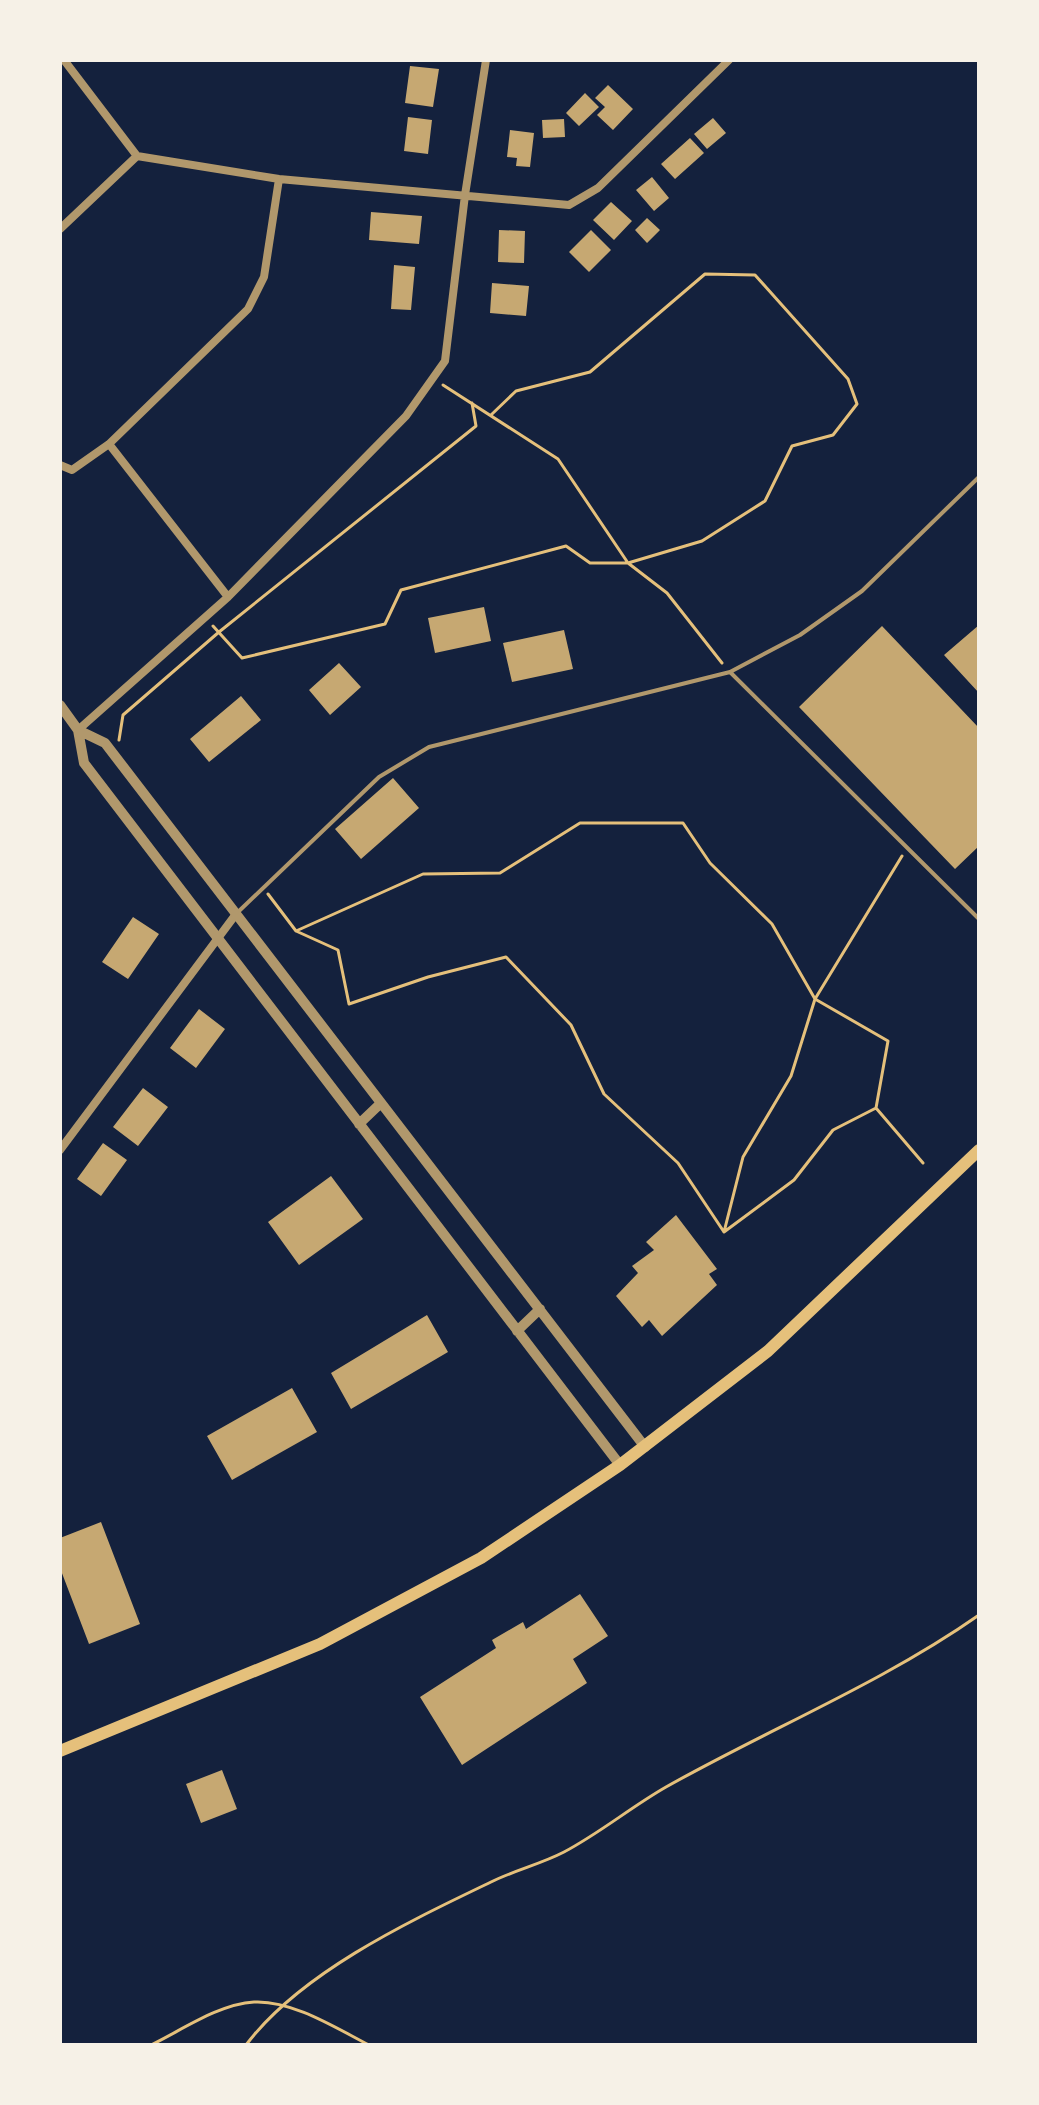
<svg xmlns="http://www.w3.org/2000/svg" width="1039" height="2105" font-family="'Playfair Display',serif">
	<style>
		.building { fill: #c6a872 }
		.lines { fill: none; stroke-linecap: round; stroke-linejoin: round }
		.path { stroke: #e5c07b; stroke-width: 3 }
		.service { stroke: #b1986c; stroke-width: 4 }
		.minor { stroke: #b1986c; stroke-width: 8 }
		.tertiary { stroke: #b1986c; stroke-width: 10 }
		.primary { stroke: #e5c07b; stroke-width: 12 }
	</style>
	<rect width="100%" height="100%" fill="#14213d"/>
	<!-- building -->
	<path class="building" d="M410,66L439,69L433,107L405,103Z
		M608,85L633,109L613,130L597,115L605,107L595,98Z
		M585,93L599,107L579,126L566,113Z
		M408,117L432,120L428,154L404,151Z
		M713,118L726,133L707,149L694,134Z
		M564,119L565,137L543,138L542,120Z
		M510,130L534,133L530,167L516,166L517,158L507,157Z
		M690,138L704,153L675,179L661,164Z
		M652,177L669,198L654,211L636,190Z
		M611,202L632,221L614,240L593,220Z
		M371,212L422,216L419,244L369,240Z
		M647,218L660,230L647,243L635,230Z
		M499,230L525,231L524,263L498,262Z
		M591,230L611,250L589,272L569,252Z
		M394,265L415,267L411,310L391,309Z
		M492,283L529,286L526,316L490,313Z
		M484,607L491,641L435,653L428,618Z
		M979,625V693L944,655Z
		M882,626L979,728V846L955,869L799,707Z
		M564,630L573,669L512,682L503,643Z
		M339,663L361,687L330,715L309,690Z
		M241,696L261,720L209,762L190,739Z
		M393,778L419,808L361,859L335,829Z
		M133,917L159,934L128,979L102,962Z
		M199,1009L225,1029L196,1068L170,1048Z
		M143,1088L168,1107L138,1146L113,1127Z
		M103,1143L127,1160L101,1196L77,1179Z
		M331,1176L363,1219L299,1265L268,1222Z
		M676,1215L717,1269L709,1274L717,1285L662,1336L649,1320L642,1327L616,1296L638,1273L632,1266L654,1250L646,1242Z
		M427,1315L448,1352L351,1409L331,1373Z
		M292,1388L317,1432L232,1480L207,1436Z
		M101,1522L140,1624L89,1644L60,1568V1538Z
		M580,1594L608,1636L573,1659L587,1683L462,1765L420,1697L496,1648L492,1640L523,1622L526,1629Z
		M222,1770L237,1809L201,1823L186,1784Z"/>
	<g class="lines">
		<!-- path -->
		<path class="path" d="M443,385L558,459L628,563L667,593L722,663
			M213,626L242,658L385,624L401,590L566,546L590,563H628L702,541L765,501L792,446L833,435L857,404L848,379L755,275L705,274L590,372L516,391L491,415
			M119,740L123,715L219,632L476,426L472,403
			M268,894L296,931L338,950L349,1004L428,977L506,957L571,1025L604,1094L678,1163L724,1232L794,1180L833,1130L876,1108L888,1041L815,999L772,924L710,863L683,823H580L500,873L423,874L296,931
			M876,1108L923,1163
			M724,1232L743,1157L791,1076L815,999L902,856
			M151,2045C182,2030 219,2004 254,2002C292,2000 336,2028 369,2045
			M246,2045C301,1972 410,1921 491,1882C515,1870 541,1864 564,1852C600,1833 631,1807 666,1787C769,1729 882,1683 979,1615"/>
		<!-- service -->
		<path class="service" d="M730,672L979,919
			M238,912L379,777L429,747L730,672L800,635L862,591L979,477"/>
		<!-- minor -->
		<path class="minor" d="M64,60L137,156L279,179L569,205L598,188L729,60
			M60,229L137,156
			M109,444L248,309L264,277L279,179
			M60,465L72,470L109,444L228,597
			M78,730L228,597L406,416L445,361L465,195L486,60
			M60,1150L236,914"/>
		<!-- tertiary -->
		<path class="tertiary" d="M60,705L78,730L84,763L620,1465
			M78,730L105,743L645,1447
			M359,1124L381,1103
			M517,1331L540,1309"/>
		<!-- primary -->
		<path class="primary" d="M60,1751L320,1644L481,1558L620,1465L768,1351L979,1150"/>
	</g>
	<!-- border -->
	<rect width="1039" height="2105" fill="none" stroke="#f6f1e7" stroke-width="124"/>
</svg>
